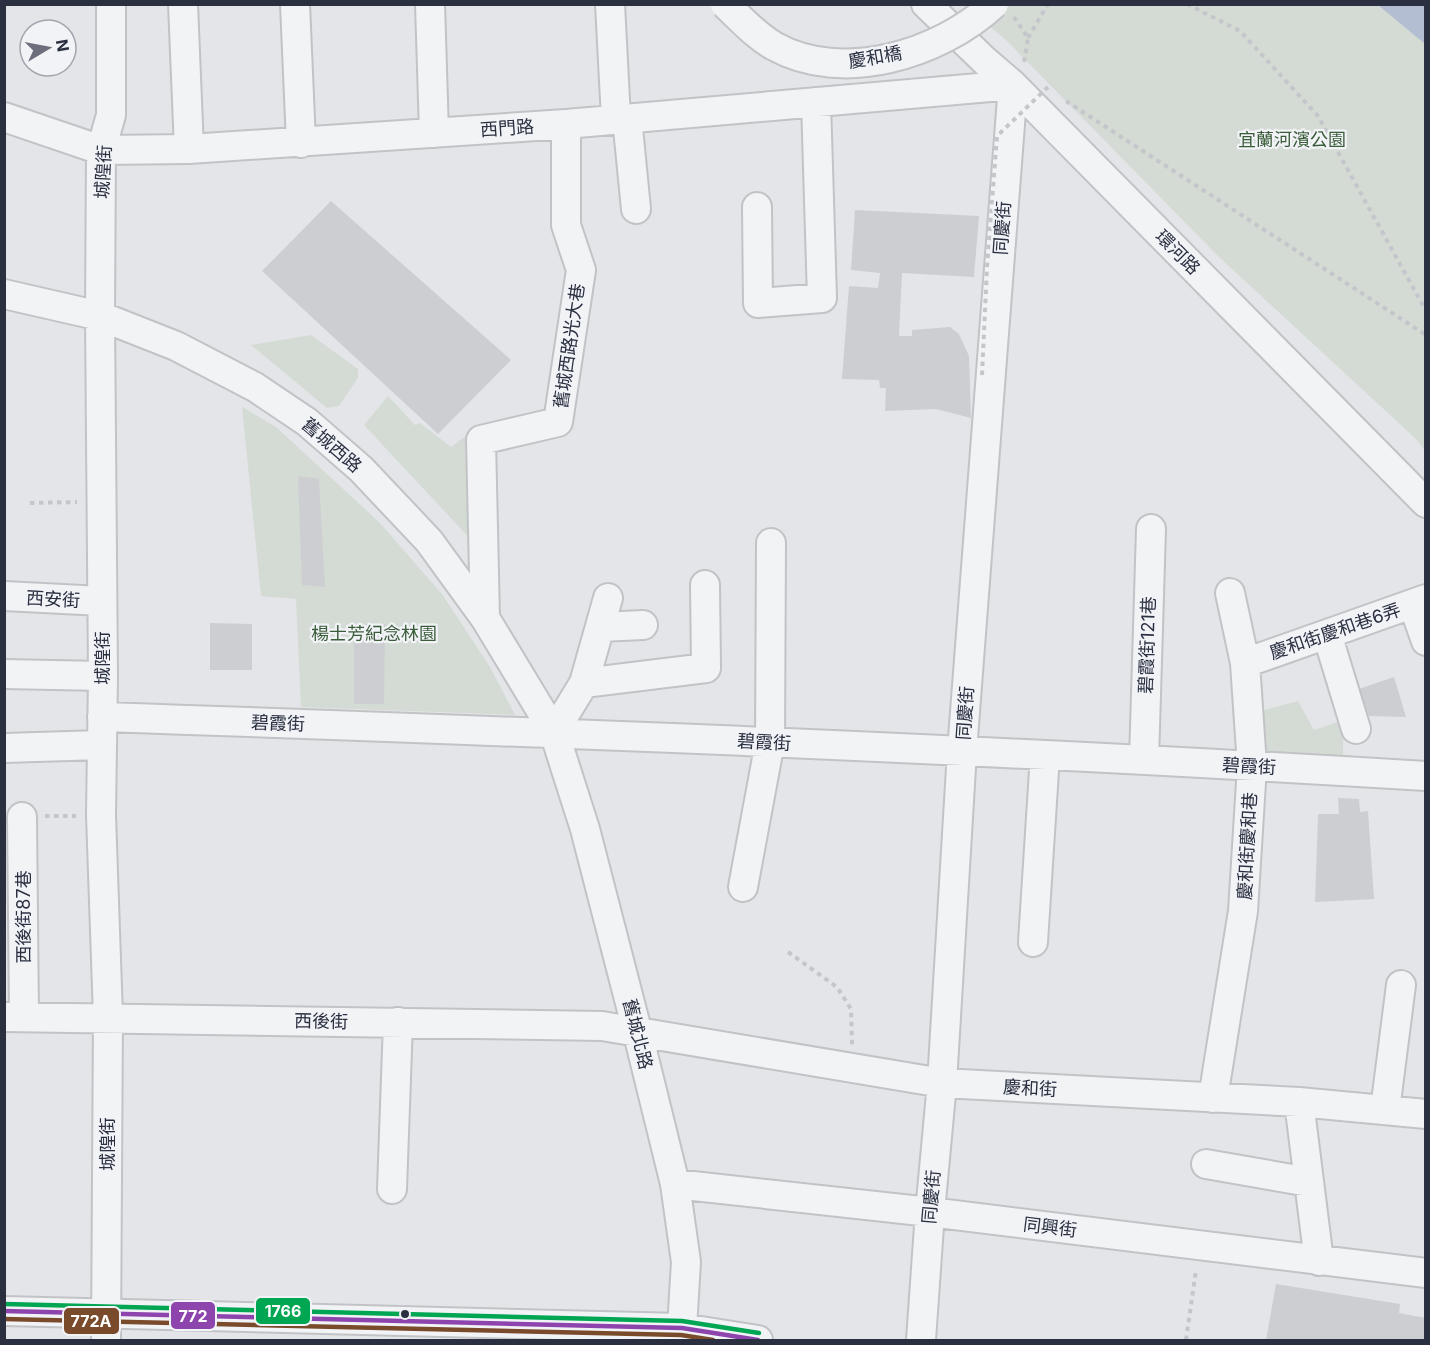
<svg xmlns="http://www.w3.org/2000/svg" width="1430" height="1345" font-family="Inter,'Noto Sans TC',sans-serif">
	<style>
		.green { fill: #d3dbd4 }
		.water { fill: #b4bed2 }
		.building { fill: #cdced2 }
		.lines { fill: none; stroke-linecap: round; stroke-linejoin: round }
		.minor-casing { stroke: #c2c3c6; stroke-width: 32 }
		.path { stroke: #c5c6cb; stroke-width: 4; stroke-dasharray: 4.5 4.5; stroke-linecap: butt }
		.minor { stroke: #f2f3f5; stroke-width: 28 }
		.minor-bridge-casing { stroke: #c2c3c6; stroke-width: 32; stroke-linecap: butt }
		.path-bridge { stroke: #c5c6cb; stroke-width: 4; stroke-dasharray: 4.5 4.5; stroke-linecap: butt }
		.minor-bridge { stroke: #f2f3f5; stroke-width: 28 }
		.bus-1-casing { stroke: #f1f3f7; stroke-width: 9 }
		.bus-2-casing { stroke: #f1f3f7; stroke-width: 9 }
		.bus-3-casing { stroke: #f1f3f7; stroke-width: 9 }
		.bus-1 { stroke: #8e44ad; stroke-width: 4.5 }
		.bus-2 { stroke: #7a4b2a; stroke-width: 4.5 }
		.bus-3 { stroke: #00a651; stroke-width: 4.5 }
		.bus-dot { fill: #2b3041; stroke: #f1f3f7; stroke-width: 2 }
		.labels { text-anchor: middle; dominant-baseline: central; stroke-width: 4.5; stroke-linejoin: round; paint-order: stroke }
		.street-label { font-size: 18px; fill: #2b3041; stroke: #f1f3f7 }
		.park-label { font-size: 18px; fill: #3b5c39; stroke: #f1f3f7 }
		.line-badge { stroke: #f1f3f7; stroke-width: 2 }
		.badge-label { font-size: 16px; text-anchor: middle; font-weight: bold; fill: #fff }
	</style>
	<rect width="100%" height="100%" fill="#e4e5e8"/>
	<!-- green -->
	<path class="green" d="M966,5H1425V451L1416,439L1219,257L1008,42Z
		M311,335L358,369V378L339,406L327,408L251,345Z
		M388,396L415,425L420,423L451,447L474,430L476,545L364,425Z
		M242,407L276,427L379,522L442,594L490,667L515,715L301,707L296,599L261,596Z
		M1298,701L1314,730L1343,720V760L1265,759L1261,711Z"/>
	<!-- water -->
	<path class="water" d="M1378,5H1425V44Z"/>
	<!-- building -->
	<path class="building" d="M331,201L511,360L438,434L262,271Z
		M855,210L979,216L974,277L902,273L899,336H912V330L950,327L959,334L969,356L971,418L936,409L885,411L886,388H880L879,380L842,379L849,286L878,288L880,273L851,270Z
		M298,476L319,479L325,587L302,585Z
		M210,623L252,624V670H210Z
		M354,624H385L384,704H354Z
		M1394,677L1406,717L1369,716L1359,689Z
		M1338,798L1359,799L1360,812L1368,811L1374,899L1315,902L1318,814H1339Z
		M1276,1284L1400,1304L1399,1313L1426,1318V1340H1266Z"/>
	<g class="lines">
		<!-- minor casing -->
		<g class="minor-casing">
			<path id="minor" d="M183,4L189,149
				M295,4L301,143
				M430,4L434,133
				M610,4L616,119
				M926,4L985,61L1013,85L1426,503
				M4,117L101,150L189,149L566,124L1013,85
				M627,118L636,209
				M757,207L758,303L822,298L816,102
				M4,294L100,316L176,346L255,387L307,422L361,469L429,541L485,618L554,732L585,829L637,1030L675,1184L686,1262L682,1328L679,1340
				M4,596L102,601
				M1413,604L1426,641
				M485,618L481,440L558,422L581,270L566,225V124
				M600,627L643,625
				M1327,634L1356,729
				M1245,663L1426,599
				M4,674L103,676
				M584,683L608,598
				M102,717C544,732 985,749 1426,776
				M554,732L584,683L706,668L705,585
				M4,748L102,745
				M1144,760L1151,529
				M22,817L24,1017
				M743,887L770,742L771,543
				M1033,942L1045,755
				M4,1017L602,1026L942,1083L1299,1102L1426,1114
				M1213,1098L1243,911L1252,766L1245,663L1230,593
				M1299,1102L1319,1261
				M1385,1110L1401,985
				M1206,1164L1309,1182
				M675,1184L930,1212L1426,1273
				M392,1189L398,1022
				M4,1311L682,1328L758,1340
				M106,1340L108,1017L101,815L103,676L100,316L101,150L111,115V4
				M921,1340L930,1212L942,1083L962,751L1013,85"/>
		</g>
		<!-- path -->
		<path class="path" d="M1187,4L1240,31L1318,116L1426,311
			M1014,17L1028,38L1024,62
			M1028,38L1048,4
			M1066,101L1426,335
			M30,503L77,502
			M45,816H76
			M788,952L837,987L851,1009L852,1045
			M1186,1340L1196,1270"/>
		<!-- minor -->
		<use href="#minor" class="minor"/>
		<!-- minor-bridge casing -->
		<g class="minor-bridge-casing">
			<path id="minor-bridge" d="M725,4C741,19 755,35 774,46C842,84 939,55 994,4"/>
		</g>
		<!-- path-bridge -->
		<path class="path-bridge" d="M982,375L987,267L997,136L1048,87"/>
		<!-- minor-bridge -->
		<use href="#minor-bridge" class="minor-bridge"/>
		<!-- bus-1 casing -->
		<g class="bus-1-casing">
			<path id="bus-1" d="M4,1311L682,1328L758,1340"/>
		</g>
		<!-- bus-2 casing -->
		<g class="bus-2-casing">
			<path id="bus-2" d="M4,1319L681,1335L713,1340"/>
		</g>
		<!-- bus-3 casing -->
		<g class="bus-3-casing">
			<path id="bus-3" d="M4,1304L682,1321L759,1333"/>
		</g>
		<!-- bus-1 -->
		<use href="#bus-1" class="bus-1"/>
		<!-- bus-2 -->
		<use href="#bus-2" class="bus-2"/>
		<!-- bus-3 -->
		<use href="#bus-3" class="bus-3"/>
	</g>
	<!-- markers -->
	<circle class="bus-dot" cx="405" cy="1314" r="5"/>
	<g class="labels">
		<!-- street labels -->
		<g class="street-label">
			<text transform="translate(875 57) rotate(-10)">慶和橋</text>
			<text transform="translate(507 128) rotate(-4)">西門路</text>
			<text transform="translate(103 172) rotate(-87)">城隍街</text>
			<text transform="translate(1002 228) rotate(-86)">同慶街</text>
			<text transform="translate(1178 252) rotate(45)">環河路</text>
			<text transform="translate(569 346) rotate(-82)">舊城西路光大巷</text>
			<text transform="translate(332 445) rotate(41)">舊城西路</text>
			<text transform="translate(53 599) rotate(3)">西安街</text>
			<text transform="translate(1335 631) rotate(-19)">慶和街慶和巷6弄</text>
			<text transform="translate(1147 645) rotate(-88)">碧霞街121巷</text>
			<text transform="translate(102 658) rotate(-90)">城隍街</text>
			<text transform="translate(965 713) rotate(-86)">同慶街</text>
			<text transform="translate(278 723) rotate(2)">碧霞街</text>
			<text transform="translate(764 742) rotate(3)">碧霞街</text>
			<text transform="translate(1249 766) rotate(3)">碧霞街</text>
			<text transform="translate(1247 846) rotate(-87)">慶和街慶和巷</text>
			<text transform="translate(23 917) rotate(-90)">西後街87巷</text>
			<text transform="translate(321 1021) rotate(1)">西後街</text>
			<text transform="translate(638 1034) rotate(76)">舊城北路</text>
			<text transform="translate(1030 1088) rotate(3)">慶和街</text>
			<text transform="translate(107 1144) rotate(-90)">城隍街</text>
			<text transform="translate(931 1197) rotate(-85)">同慶街</text>
			<text transform="translate(1050 1227) rotate(7)">同興街</text>
		</g>
		<!-- park labels -->
		<g class="park-label">
			<text x="1292" y="139">宜蘭河濱公園</text>
			<text x="374" y="633">楊士芳紀念林園</text>
		</g>
	</g>
	<g class="line-badge">
		<rect x="255" y="1297" width="56" height="28" rx="6" fill="#00a651"/>
		<rect x="170" y="1301" width="46" height="29" rx="6" fill="#8e44ad"/>
		<rect x="63" y="1307" width="57" height="28" rx="6" fill="#7a4b2a"/>
	</g>
	<g class="badge-label">
		<text x="283" y="1317">1766</text>
		<text x="193" y="1322">772</text>
		<text x="91" y="1327">772A</text>
	</g>
	<!-- border -->
	<rect width="1430" height="1345" fill="none" stroke="#2b3041" stroke-width="12"/>
	<!-- north arrow -->
	<g transform="translate(48 48) rotate(80)"><circle r="28" fill="#f1f3f7" stroke="#a2a5ae" stroke-width="1.5"/>
	<path d="M0-4.5L10 22L0 15L-10 22Z" fill="#6c6f7b"/>
	<text y="-9" font-size="16" font-weight="bold" text-anchor="middle" fill="#2b3041">N</text>
	</g>
</svg>
